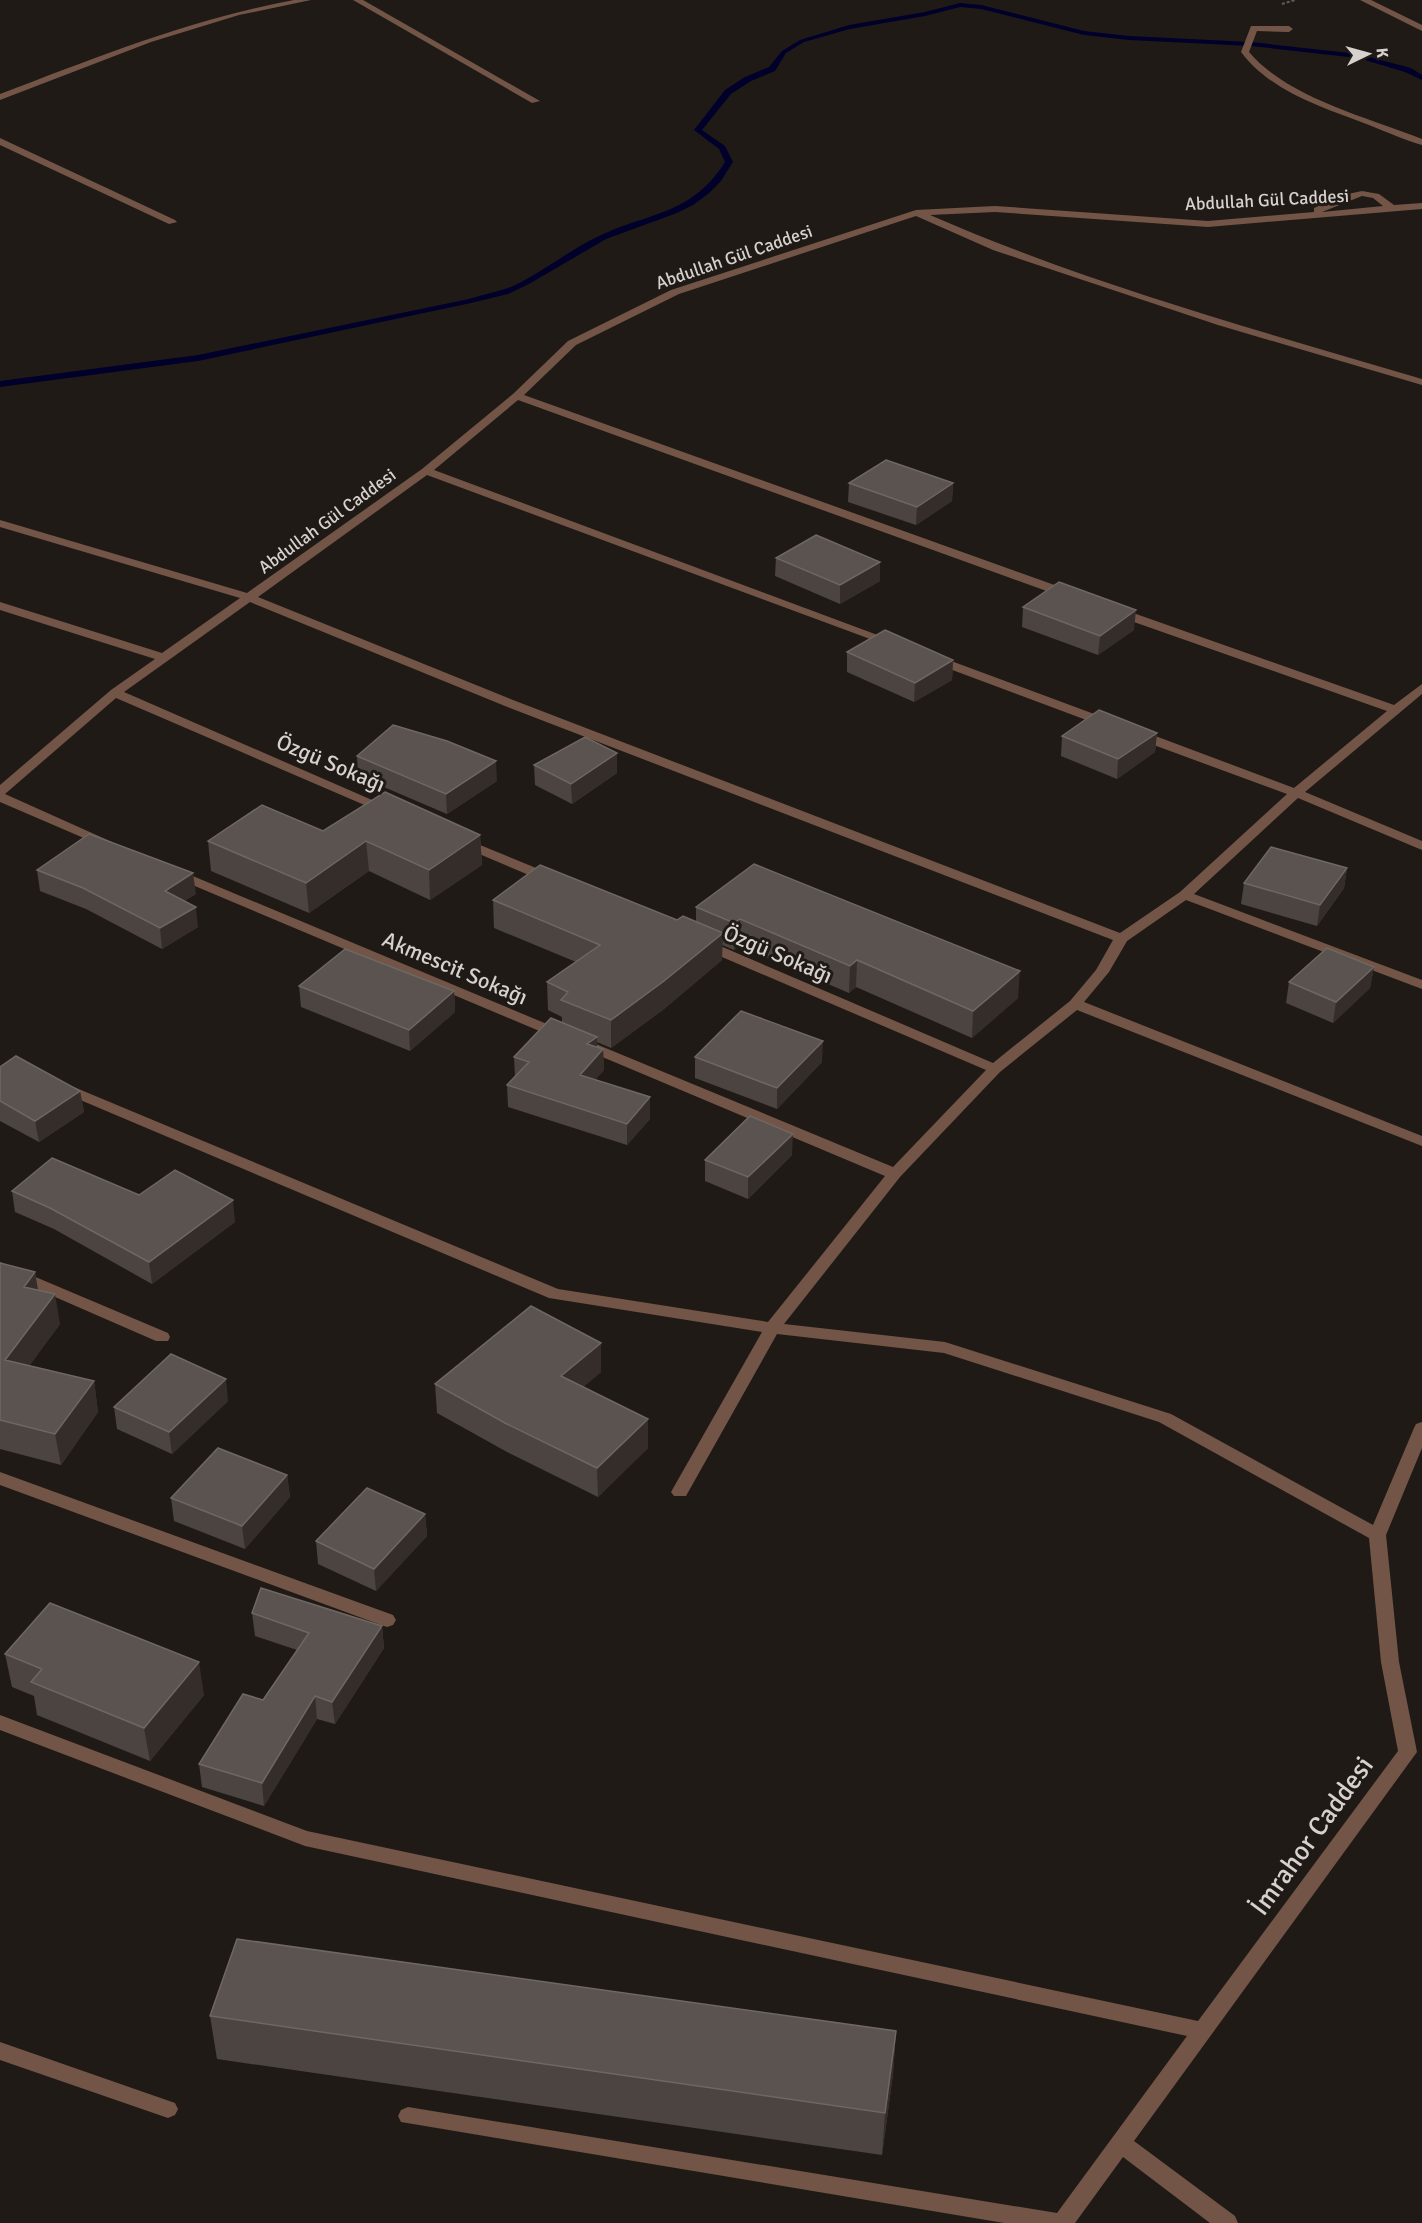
<svg xmlns="http://www.w3.org/2000/svg" width="1422" height="2223" font-family="Signika,sans-serif">
	<style>
		.lines { fill: none; stroke-linecap: round; stroke-linejoin: round }
		.stream { fill: #00002b; fill-rule: evenodd }
		.path { stroke: #645e5b; stroke-width: 2; stroke-dasharray: 3 2; stroke-linecap: butt }
		.minor { fill: #725546; fill-rule: evenodd }
		.wall { fill: #4b4440 }
		.shaded-wall { fill: #342d29 }
		.building { fill: #5a534f; stroke: #6e6763; stroke-width: 1.5 }
		.labels { text-anchor: middle; dominant-baseline: central; stroke-width: 6; stroke-linejoin: round; paint-order: stroke }
		.far-street-label { font-size: 18px; fill: #d6d1ce; stroke: #201a16 }
		.street-label { font-size: 22px; fill: #d6d1ce; stroke: #201a16 }
		.near-street-label { font-size: 27px; fill: #d6d1ce; stroke: #201a16 }
	</style>
	<rect width="100%" height="100%" fill="#201a16"/>
	<g class="lines">
		<!-- stream -->
		<path class="stream" d="M960,3L981,5L1084,31L1129,36L1251,42L1358,54L1411,68L1422,75V80L1405,72L1358,58L1251,46L1129,40L1084,35L981,9L960,7L925,16L850,29L804,42L786,53L775,71L751,81L731,94L702,130L725,146L733,162L721,181L708,194L693,205L677,213L606,239L529,284L508,294L471,303L198,361L0,387V381L198,355L469,299C484,294 499,292 513,286C543,272 568,251 597,237C648,212 691,216 725,162L719,149L694,130L725,90L745,77L769,67L782,51L800,40L849,25L925,12Z"/>
		<!-- path -->
		<path class="path" d="M1282,4L1295,0"/>
		<!-- minor -->
		<path class="minor" d="M294,0H311L239,15L151,42L0,100V94C97,57 191,19 294,0Z
			M353,0H363L540,101L532,103Z
			M1360,0H1371L1422,25V31Z
			M1251,26H1289L1293,29L1289,32L1257,31L1249,52C1288,98 1367,117 1422,139V145C1404,140 1387,132 1369,125C1324,108 1271,92 1241,52Z
			M0,138L175,220L177,222L169,224L0,145Z
			M1362,191L1379,194L1394,205L1422,203V209L1208,227L995,212L930,215C1088,284 1257,330 1422,379V385L1218,325L993,250L916,216L679,294L576,345L524,395L1074,592V598H1066L518,400L434,470L899,643L893,647L889,646L427,475L258,597L513,700L1120,933L1180,892L1287,794L1132,737V731H1142L1294,788L1387,711L1114,615V609H1122L1394,705L1422,684V694L1305,792L1422,841V850L1298,798L1194,894L1422,980V989L1186,900L1127,941L1109,972L1084,1002L1422,1136V1146L1077,1010L1000,1072L900,1177L784,1324L945,1342L1171,1414L1373,1525L1414,1428L1416,1424L1422,1422V1448L1386,1535L1399,1662L1417,1752L1134,2141L1235,2216L1238,2223H1210L1123,2157L1075,2223H1004L401,2122L398,2116L401,2110L408,2107L1057,2213L1187,2036L305,1846L0,1730V1715L307,1831L1198,2021L1398,1751L1381,1662L1369,1538L1159,1422L944,1353L777,1334L686,1496H674L671,1492L762,1332L549,1298L59,1091L57,1088L59,1085H69L558,1289L768,1322L885,1176L581,1048L579,1045L581,1042H591L893,1167L986,1070L701,948L699,945L701,942H711L993,1063L1070,1001L1096,970L1113,940L505,706L250,602L124,692L395,810L393,813H383L116,698L5,794L112,842L110,845H100L0,802V785L111,690L155,659L0,610V602L162,653L240,598L0,527V520L247,593L422,469L513,394L568,341L671,290L916,210L995,206L1208,221L1314,212V208L1343,195ZM1362,196L1373,198L1383,206L1322,212Z
			M935,655L1113,721L1115,724L1109,728L1105,727L931,662V656Z
			M463,838L553,875L555,878L548,882L543,881L458,845L456,842L458,839Z
			M176,869L566,1032L568,1035L566,1038H556L171,876L169,873Z
			M0,1262L168,1333L170,1337L168,1341H156L0,1273Z
			M0,1472L393,1615L396,1620L393,1625L387,1627L381,1625L0,1485Z
			M0,2042L175,2103L178,2109L175,2115L168,2118L0,2060Z"/>
	</g>
	<!-- wall -->
	<path class="wall" d="M849,483H953L952,501L916,525L848,502Z
		M776,558L880,562V581L840,604L775,576Z
		M1023,607L1134,630L1098,655L1022,627Z
		M847,652L953,660L952,680L914,702L847,672Z
		M1157,733L1155,752L1117,779L1061,756L1062,736Z
		M617,753V773L572,804L535,785L534,765Z
		M357,756L497,781L447,814L358,776Z
		M323,831L480,835L482,865L430,900L369,871L309,913L211,871L208,841Z
		M754,864L1018,998L972,1038L856,987L849,993L739,946L734,950L722,945V960L664,1009L611,1048L597,1042V1047L603,1049L604,1070L595,1080L650,1097V1119L627,1145L508,1107L507,1085L515,1077L514,1057L562,1023V1017L548,1010L547,982L576,962L494,928L493,900L677,920L696,921V907Z
		M1347,868L1344,888L1317,926L1241,904L1244,883Z
		M37,870L196,894L184,901L198,927L162,949L86,909L40,891Z
		M1374,967L1370,988L1333,1023L1286,1003L1289,982Z
		M299,986L454,991L455,1012L410,1051L301,1007Z
		M695,1057L822,1062L777,1109L695,1078Z
		M0,1067L80,1091L84,1112L39,1142L0,1121Z
		M792,1155L748,1199L705,1181V1160Z
		M12,1191L139,1195L235,1222L152,1284L54,1229L15,1212Z
		M0,1263L35,1272L38,1290L60,1324L29,1366L94,1381L98,1412L61,1465L0,1449Z
		M601,1372L583,1387L648,1448L598,1497L507,1452L437,1413L435,1384Z
		M228,1401L172,1454L117,1429L114,1407Z
		M287,1475L290,1497L245,1549L174,1521L171,1498Z
		M425,1514L427,1536L376,1591L318,1564L316,1541Z
		M252,1613L382,1626L384,1648L335,1724L317,1719L264,1806L202,1787L199,1764L263,1700L297,1650L255,1636Z
		M5,1654L204,1695L150,1761L37,1715L34,1696L12,1687Z
		M210,2016L896,2031L893,2074L882,2155L217,2059Z"/>
	<!-- shaded-wall -->
	<path class="shaded-wall" d="M953,483L952,501L916,525L917,507Z
		M880,562V581L840,604V585Z
		M1136,610L1134,630L1098,655L1100,636Z
		M953,660L952,680L914,702L915,683Z
		M1157,733L1155,752L1117,779L1118,759Z
		M617,753V773L572,804L571,784Z
		M496,761L497,781L447,814L446,794Z
		M480,835L482,865L430,900L429,870Z
		M366,841L369,871L309,913L306,883Z
		M1347,868L1344,888L1317,926L1320,905Z
		M193,873L196,894L167,911L165,891Z
		M196,907L198,927L162,949L160,928Z
		M740,919L739,946L734,950V923Z
		M723,933L722,960L664,1009L611,1048V1020Z
		M857,960L856,987L849,993L850,966Z
		M1374,967L1370,988L1333,1023L1336,1002Z
		M1020,971L1018,998L972,1038L973,1011Z
		M454,991L455,1012L410,1051L409,1030Z
		M597,1037V1055L603,1049L604,1070L580,1097V1075L587,1044Z
		M823,1041L822,1062L777,1109V1088Z
		M80,1091L84,1112L39,1142L35,1121Z
		M650,1097V1119L627,1145V1124Z
		M793,1134L792,1155L748,1199V1177Z
		M233,1200L235,1222L152,1284L149,1262Z
		M35,1272L40,1303L24,1287Z
		M55,1294L60,1324L11,1390L5,1360Z
		M601,1343V1372L562,1405L561,1376Z
		M226,1379L228,1401L172,1454L169,1432Z
		M94,1381L98,1412L61,1465L55,1434Z
		M648,1419V1448L598,1497L597,1468Z
		M287,1475L290,1497L245,1549L242,1526Z
		M425,1514L427,1536L376,1591L374,1569Z
		M382,1626L384,1648L335,1724L332,1702Z
		M199,1662L204,1695L150,1761L144,1728Z
		M315,1696L317,1719L264,1806L262,1783Z
		M896,2031L893,2074L882,2155L885,2113Z"/>
	<!-- building -->
	<path class="building" d="M886,460L953,483L917,507L849,483Z
		M816,535L880,562L840,585L776,558Z
		M1059,582L1136,610L1100,636L1023,607Z
		M885,630L953,660L915,683L847,652Z
		M1099,710L1157,733L1118,759L1062,736Z
		M393,725L447,741L496,761L446,794L357,756Z
		M585,737L617,753L571,784L534,765Z
		M385,792L480,835L429,870L366,841L306,883L208,841L262,805L323,831Z
		M89,834L193,873L165,891L196,907L160,928L83,888L37,870Z
		M1271,847L1347,868L1320,905L1244,883Z
		M754,864L1020,971L973,1011L857,960L850,966L740,919L734,923L696,907Z
		M540,865L677,920L683,916L723,933L664,981L611,1020L561,1000L568,992L547,982L600,945L493,900Z
		M1327,948L1374,967L1336,1002L1289,982Z
		M345,949L454,991L409,1030L299,986Z
		M741,1011L823,1041L777,1088L695,1057Z
		M551,1018L597,1037L587,1044L603,1049L580,1075L650,1097L627,1124L507,1085L529,1062L514,1057Z
		M16,1056L80,1091L35,1121L0,1101V1067Z
		M750,1116L793,1134L748,1177L705,1160Z
		M52,1158L139,1195L175,1170L233,1200L149,1262L50,1208L12,1191Z
		M0,1263L35,1272L24,1287L55,1294L5,1360L94,1381L55,1434L0,1420Z
		M531,1306L601,1343L561,1376L648,1419L597,1468L505,1423L435,1384Z
		M171,1354L226,1379L169,1432L114,1407Z
		M218,1448L287,1475L242,1526L171,1498Z
		M367,1488L425,1514L374,1569L316,1541Z
		M261,1588L382,1626L332,1702L315,1696L262,1783L199,1764L243,1694L263,1700L309,1633L252,1613Z
		M50,1603L199,1662L144,1728L31,1682L42,1669L5,1654Z
		M237,1939L896,2031L885,2113L210,2016Z"/>
	<g class="labels">
		<!-- far-street labels -->
		<g class="far-street-label">
			<text transform="translate(1267 200) rotate(-3)">Abdullah Gül Caddesi</text>
			<text transform="translate(734 257) rotate(-19)">Abdullah Gül Caddesi</text>
			<text transform="translate(327 521) rotate(-36)">Abdullah Gül Caddesi</text>
		</g>
		<!-- street labels -->
		<g class="street-label">
			<text transform="translate(331 763) rotate(23)">Özgü Sokağı</text>
			<text transform="translate(778 954) rotate(23)">Özgü Sokağı</text>
			<text transform="translate(455 968) rotate(23)">Akmescit Sokağı</text>
		</g>
		<!-- near-street labels -->
		<g class="near-street-label">
			<text transform="translate(1312 1836) rotate(-54)">İmrahor Caddesi</text>
		</g>
	</g>
	<!-- north arrow -->
	<g transform="translate(1368 54) rotate(85)" stroke="#201a16" stroke-width="4.5" paint-order="stroke">
	<path d="M0-4.5L10 22L0 15L-10 22Z" fill="#d6d1ce"/>
	<text y="-9" font-size="16" font-weight="bold" text-anchor="middle" fill="#d6d1ce">K</text>
	</g>
</svg>
